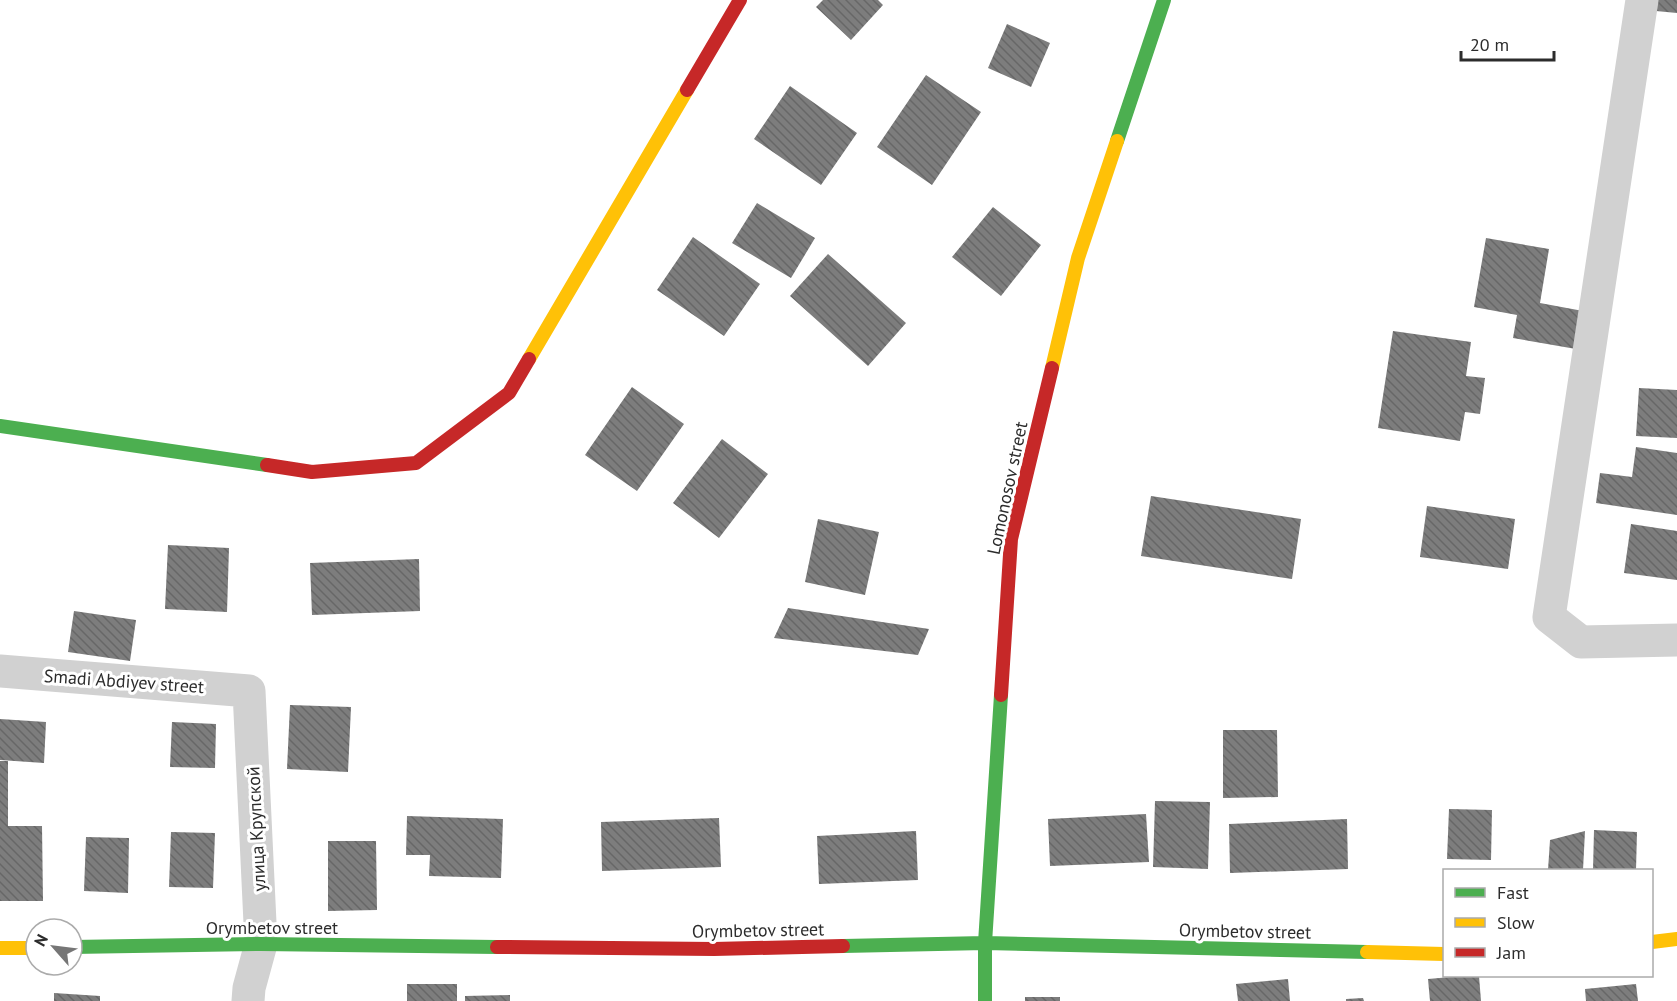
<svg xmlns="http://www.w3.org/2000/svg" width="1677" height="1001" font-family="'PT Sans',sans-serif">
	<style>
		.building { fill: url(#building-back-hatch) }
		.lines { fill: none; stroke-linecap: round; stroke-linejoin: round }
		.street { stroke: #d1d1d1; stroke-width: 33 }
		.fast { stroke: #4caf50; stroke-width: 14 }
		.slow { stroke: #ffc107; stroke-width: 14 }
		.jam { stroke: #c62828; stroke-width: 14 }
		.labels { text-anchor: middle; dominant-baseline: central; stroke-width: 6; stroke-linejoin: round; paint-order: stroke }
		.street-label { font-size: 18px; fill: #2c2c2c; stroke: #fff }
	</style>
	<defs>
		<pattern id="building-back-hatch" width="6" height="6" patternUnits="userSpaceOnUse" patternTransform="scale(1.5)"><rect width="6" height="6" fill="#7d7d7d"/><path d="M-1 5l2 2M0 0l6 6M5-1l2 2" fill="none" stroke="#676767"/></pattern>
	</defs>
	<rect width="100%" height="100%" fill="#fff"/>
	<!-- building -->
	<path class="building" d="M823,0H878L883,5L851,40L816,7Z
		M1657,0H1677V13L1656,11Z
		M1007,24L1050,43L1031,87L988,68Z
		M926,75L981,112L932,185L877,147Z
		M790,86L857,133L821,185L754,139Z
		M757,203L815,238L791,278L732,243Z
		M993,207L1041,245L1001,296L952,257Z
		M693,237L760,284L724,336L657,290Z
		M1486,238L1549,249L1540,303L1583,311L1576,349L1513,338L1517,315L1474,307Z
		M828,254L906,323L868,366L790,296Z
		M1393,331L1471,342L1466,376L1485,378L1480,414L1465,412L1460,441L1378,428Z
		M632,387L684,424L637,491L585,455Z
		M1639,388L1677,390V438L1636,436Z
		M722,439L768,474L719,538L673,503Z
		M1636,447L1677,453V515L1596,503L1600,473L1632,477Z
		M1151,496L1301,519L1292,579L1141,556Z
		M1427,506L1515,519L1508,569L1420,557Z
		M818,519L879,532L865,595L805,582Z
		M1631,524L1677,531V580L1624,573Z
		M168,545L229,548L227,612L165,609Z
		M419,559L420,611L312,615L310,563Z
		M788,608L929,629L918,655L774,638Z
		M74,611L136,620L130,661L68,652Z
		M290,705L351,707L348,772L287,769Z
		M0,719L46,722L44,763L0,760Z
		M172,722L216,724L215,768L170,767Z
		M1223,730H1277L1278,797L1223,798Z
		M0,761H8V826H42L43,901H0Z
		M1155,801L1210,802L1208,869L1153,867Z
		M1449,809L1492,810L1491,860L1447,859Z
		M1146,814L1149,862L1050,866L1048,819Z
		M407,816L503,819L501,878L429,876L430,855H406Z
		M719,818L721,867L602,871L601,822Z
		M1347,819L1348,869L1230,873L1229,824Z
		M1594,830L1637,832L1636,870H1593Z
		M916,831L918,880L819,884L817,836Z
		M1585,831L1583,870H1548L1550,840Z
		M171,832L215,833L213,888L169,887Z
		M86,837L129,838L128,893L84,891Z
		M328,841H376L377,910L328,911Z
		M1462,976H1479L1481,1001H1430L1428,979Z
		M1288,979L1290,1001H1238L1236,984Z
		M407,984H457V1001H407Z
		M1636,984L1638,1001H1586L1585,989Z
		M54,993L100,996V1001H54Z
		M510,995V1001H465V996Z
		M1025,997H1060V1001H1025Z
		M1363,998L1364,1001H1346V999Z"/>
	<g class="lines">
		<!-- street -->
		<path class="street" d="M1642,0L1549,617L1581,642L1677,640
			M0,671L249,691L261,944L249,988L248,1001"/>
		<!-- fast -->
		<path class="fast" d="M1117,141L1164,0
			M0,426L267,465
			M843,946L985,943L1367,952
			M72,947L261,944L497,947
			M985,1001V943L1001,695"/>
		<!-- slow -->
		<path class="slow" d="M529,359L687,90
			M1052,368L1078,258L1117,141
			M1652,942L1677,939
			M0,948H36
			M1367,952L1444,954"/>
		<!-- jam -->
		<path class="jam" d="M687,90L740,0
			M267,465L312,472L416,463L509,393L529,359
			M1001,695L1011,539L1052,368
			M497,947L714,949L843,946"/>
	</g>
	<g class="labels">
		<!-- street labels -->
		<g class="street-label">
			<text transform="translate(1007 488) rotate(-78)">Lomonosov street</text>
			<text transform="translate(124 681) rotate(4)">Smadi Abdiyev street</text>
			<text transform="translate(256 829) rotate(-93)">улица Крупской</text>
			<text x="272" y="927">Orymbetov street</text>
			<text transform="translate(758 930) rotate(-1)">Orymbetov street</text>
			<text transform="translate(1245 931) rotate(1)">Orymbetov street</text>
		</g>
	</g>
	<!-- legend -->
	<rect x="1443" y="869" width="210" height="108" fill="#ffffff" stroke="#ababab" stroke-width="1.5"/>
	<rect x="1455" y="888" width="30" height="9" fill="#4caf50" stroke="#ababab" stroke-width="1.5"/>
	<text x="1497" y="899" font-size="18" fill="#2c2c2c">Fast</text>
	<rect x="1455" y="918" width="30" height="9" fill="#ffc107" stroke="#ababab" stroke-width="1.5"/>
	<text x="1497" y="929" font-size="18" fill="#2c2c2c">Slow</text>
	<rect x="1455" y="948" width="30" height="9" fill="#c62828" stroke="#ababab" stroke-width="1.5"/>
	<text x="1497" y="959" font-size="18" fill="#2c2c2c">Jam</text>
	<!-- north arrow -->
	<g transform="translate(54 947) rotate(298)"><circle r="28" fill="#ffffff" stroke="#ababab" stroke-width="1.5"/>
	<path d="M0-4.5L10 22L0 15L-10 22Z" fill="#767676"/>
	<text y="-9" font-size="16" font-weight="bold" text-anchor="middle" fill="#2c2c2c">N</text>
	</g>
	<!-- scale -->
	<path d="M1461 51v9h93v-9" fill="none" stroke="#2c2c2c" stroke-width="3"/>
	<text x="1470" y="51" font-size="18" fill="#2c2c2c" stroke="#ffffff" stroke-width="4.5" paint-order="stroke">20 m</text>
</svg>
